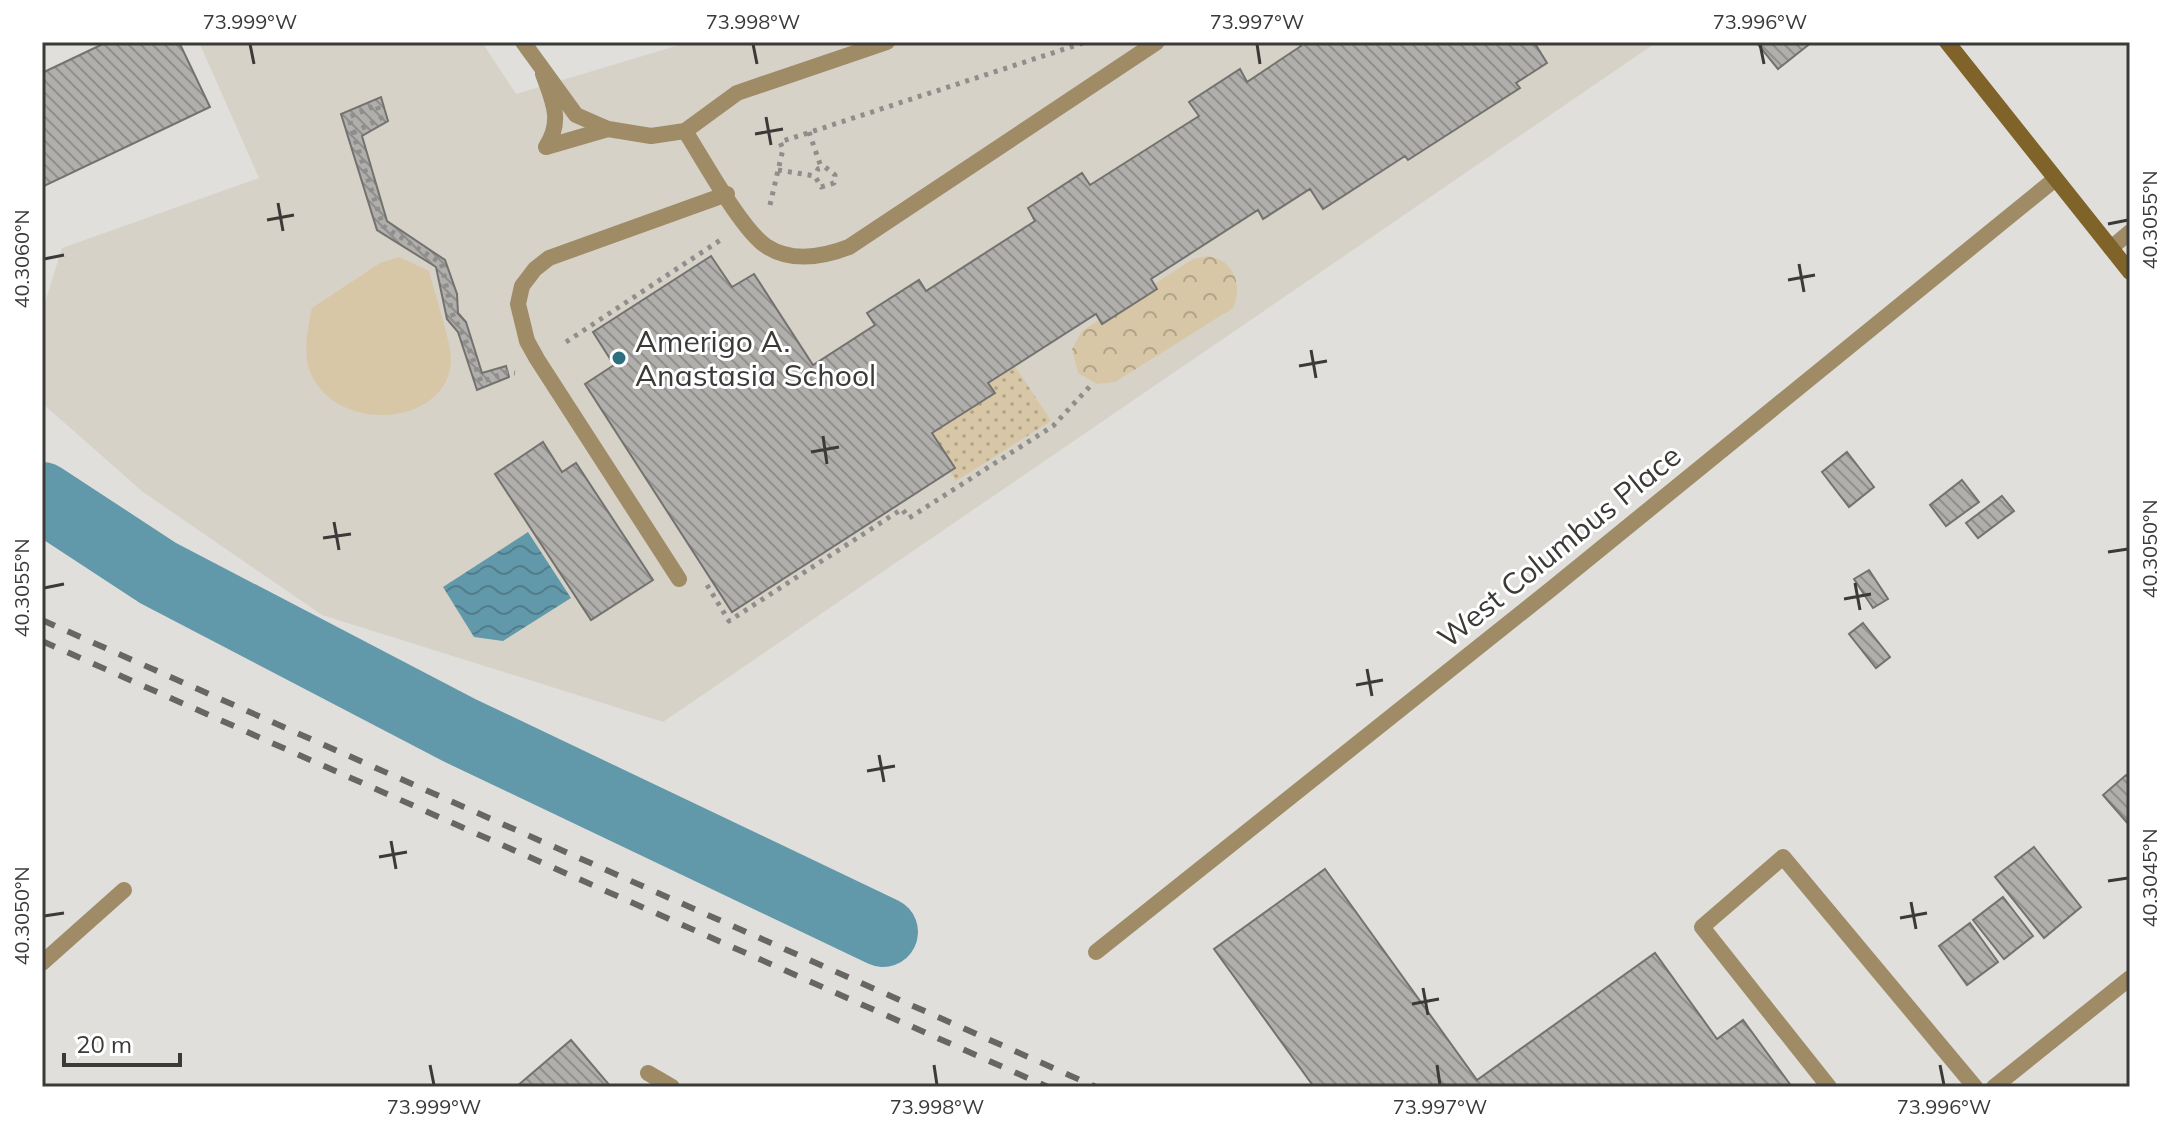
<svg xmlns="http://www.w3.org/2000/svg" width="2172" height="1129" font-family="Mulish,sans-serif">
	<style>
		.built { fill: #d7d2c8 }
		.park { fill: url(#park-crowns) }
		.garden { fill: url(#garden-dots) }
		.pitch { fill: #d7c7a6 }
		.water { fill: url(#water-waves) }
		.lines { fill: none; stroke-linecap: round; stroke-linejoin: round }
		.river { stroke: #6198aa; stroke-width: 70 }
		.building { fill: url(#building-back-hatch); stroke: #73726f; stroke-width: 2 }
		.path { stroke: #8f8e8c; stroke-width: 5; stroke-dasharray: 4 6; stroke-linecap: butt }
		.lane { stroke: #9f8c67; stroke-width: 16 }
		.street { stroke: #9f8c67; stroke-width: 16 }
		.secondary { stroke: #7f6328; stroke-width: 16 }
		.rail { stroke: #676664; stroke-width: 6; stroke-dasharray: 14 14; stroke-linecap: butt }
		.ticks { fill: none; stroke: #3b3a39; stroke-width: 3 }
		.poi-dot { fill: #2d6e81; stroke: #fff; stroke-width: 3 }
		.labels { text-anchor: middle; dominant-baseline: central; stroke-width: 6; stroke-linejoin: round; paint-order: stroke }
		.poi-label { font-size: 30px; fill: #3b3a39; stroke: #fff; text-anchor: start }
		.street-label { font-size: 30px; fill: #3b3a39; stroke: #fff }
		.neatline { fill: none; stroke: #3b3a39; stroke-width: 3 }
		.ticks-label { font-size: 20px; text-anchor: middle; fill: #3b3a39 }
	</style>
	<defs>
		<pattern id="park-crowns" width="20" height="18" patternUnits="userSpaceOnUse" patternTransform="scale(2)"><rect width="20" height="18" fill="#d7c7a6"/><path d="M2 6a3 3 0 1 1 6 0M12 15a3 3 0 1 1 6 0" fill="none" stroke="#b0a388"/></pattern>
		<pattern id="garden-dots" width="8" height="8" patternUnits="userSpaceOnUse" patternTransform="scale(2)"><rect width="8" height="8" fill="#d7c7a6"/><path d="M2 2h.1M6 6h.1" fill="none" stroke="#b0a388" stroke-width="1.8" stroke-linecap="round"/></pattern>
		<pattern id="water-waves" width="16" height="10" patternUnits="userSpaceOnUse" patternTransform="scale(2)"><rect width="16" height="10" fill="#6198aa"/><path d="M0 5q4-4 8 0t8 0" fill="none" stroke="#517d8b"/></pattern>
		<pattern id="building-back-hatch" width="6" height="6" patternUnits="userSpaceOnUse" patternTransform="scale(2)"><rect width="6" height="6" fill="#b1afac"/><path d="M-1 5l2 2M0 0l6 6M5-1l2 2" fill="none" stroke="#918f8d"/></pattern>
	</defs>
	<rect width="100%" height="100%" fill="#e0dfdc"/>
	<!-- built -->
	<path class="built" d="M199,42H482L516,94L689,42H1657L663,722L322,615L143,492L42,403V312L62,248L259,178Z"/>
	<!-- park -->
	<path class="park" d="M1207,256C1234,259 1243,285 1233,308L1115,382L1097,384L1078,373L1072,349L1082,331L1193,259Z"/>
	<!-- garden -->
	<path class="garden" d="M1015,366L1051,421L956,481L950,472L955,468L932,433L995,393L988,383Z"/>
	<!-- pitch -->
	<path class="pitch" d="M399,257L429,271C434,292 451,340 451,360C449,426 338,435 311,374C302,353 308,329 312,308L380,263Z"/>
	<!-- water -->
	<path class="water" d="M528,532L571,598L503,641L474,637L443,587Z"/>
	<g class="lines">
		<!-- river -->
		<path class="river" d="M42,497L158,573L459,730L883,932"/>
	</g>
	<!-- building -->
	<path class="building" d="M107,42H179L210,107L42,187V73Z
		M1299,42H1534L1547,63L1516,83L1520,88L1408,160L1405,156L1323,209L1310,189L1263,219L1258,210L1151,279L1157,289L1102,324L1096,314L988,383L995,393L932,433L955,468L732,612L585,384L614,365L593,332L711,256L732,287L754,274L813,365L875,325L867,313L919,280L926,291L1035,221L1028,208L1082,173L1090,185L1199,116L1189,102L1240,69L1247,82L1301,46Z
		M1756,42H1812L1778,69Z
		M381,97L388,121L362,136L387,221L445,260L457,294L458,313L466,322L482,373L506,366L509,377L477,390L458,332L447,319L436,267L377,230L341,114Z
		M543,442L562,472L576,463L653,580L591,620L495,474Z
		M1847,452L1874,487L1849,507L1822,472Z
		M1962,480L1979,502L1946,526L1930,505Z
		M2002,496L2014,511L1978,538L1966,523Z
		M1869,570L1888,599L1873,608L1854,579Z
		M1863,623L1890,657L1876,668L1849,634Z
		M2126,775L2130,779V826L2103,795Z
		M2034,847L2081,907L2044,938L1995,877Z
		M1325,869L1477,1080L1655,953L1717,1039L1743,1020L1792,1087H1314L1214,949Z
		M2003,897L2033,936L2004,959L1973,920Z
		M1970,923L1998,962L1967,985L1939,946Z
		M571,1040L611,1087H516Z"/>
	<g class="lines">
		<!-- path -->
		<path class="path" d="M809,132L821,167
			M353,133L381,118L377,105L349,117L353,133L383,226L441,263C445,275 450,310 454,318C466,338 473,359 481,382L507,372L515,373
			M778,170L815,176L821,187L834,183L835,175L825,167L818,169L815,176
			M770,205L783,149L780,142L1086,42
			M566,342L722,239
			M707,585L729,621L902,509L909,518L1053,426L1093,383"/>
		<!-- lane -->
		<path class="lane" d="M543,74C553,101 563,121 546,147L608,129
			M685,131C703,159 741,229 766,246C792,263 823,257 849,247L1157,42
			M679,579L537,359L527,341L518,304L522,286L535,269L549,258L727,194
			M648,1073L672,1087
			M1829,1087L1702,927L1783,857L1975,1087"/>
		<!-- street -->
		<path class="street" d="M523,42L576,115L608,129L651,136L685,131L737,93L887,42
			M2111,248L2130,232
			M1096,952L1550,590L2054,180
			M42,963L124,890
			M1994,1087L2130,978"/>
		<!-- secondary -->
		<path class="secondary" d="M1947,42L2130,272"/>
		<!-- rail -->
		<path class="rail" d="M42,620L1096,1087
			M42,641L1048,1087"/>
	</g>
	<!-- ticks -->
	<path class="ticks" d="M250,44L254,64M753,44L757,64M1257,44L1260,64M1760,44L1764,64M766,117L771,145M755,134L783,129M278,203L283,231M267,220L294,215M2108,224L2128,220M44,259L64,255M1799,264L1804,292M1788,280L1815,275M1311,350L1316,378M1299,366L1327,361M823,436L827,464M811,452L839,447M334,522L339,550M323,538L351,534M2108,552L2128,549M1855,583L1860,610M44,588L64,584M1844,599L1871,594M1367,669L1372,696M1356,685L1383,680M879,755L884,782M867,771L895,766M391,841L396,869M379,857L407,852M2108,881L2128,878M1911,902L1916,929M44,916L64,913M1900,918L1927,913M1423,988L1428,1015M1412,1004L1439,999M430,1065L434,1085M934,1065L937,1085M1437,1065L1440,1085M1940,1065L1944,1085"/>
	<!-- markers -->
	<circle class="poi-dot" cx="619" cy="358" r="8"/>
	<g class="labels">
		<!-- poi labels -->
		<g class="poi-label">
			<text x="635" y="341">Amerigo A.<tspan x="635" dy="34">Anastasia School</tspan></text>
		</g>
		<!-- street labels -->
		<g class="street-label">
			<text transform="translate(1559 546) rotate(-39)">West Columbus Place</text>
		</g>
	</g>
	<!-- border -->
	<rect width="2172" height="1129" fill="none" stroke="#ffffff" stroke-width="88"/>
	<!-- scale -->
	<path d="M64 1053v12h116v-12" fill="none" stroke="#3b3a39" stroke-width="4"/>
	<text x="76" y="1053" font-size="24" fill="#3b3a39" stroke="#ffffff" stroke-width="6" paint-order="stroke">20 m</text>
	<rect x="44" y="44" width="2084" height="1041" class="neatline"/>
	<g class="ticks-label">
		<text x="250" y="29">73.999°W</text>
		<text x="753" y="29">73.998°W</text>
		<text x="1257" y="29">73.997°W</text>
		<text x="1760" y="29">73.996°W</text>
		<text transform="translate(2150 220) rotate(-90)" y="7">40.3055°N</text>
		<text transform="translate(22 259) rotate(-90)" y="7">40.3060°N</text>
		<text transform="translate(2150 549) rotate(-90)" y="7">40.3050°N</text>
		<text transform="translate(22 588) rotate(-90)" y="7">40.3055°N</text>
		<text transform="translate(2150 878) rotate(-90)" y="7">40.3045°N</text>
		<text transform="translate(22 916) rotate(-90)" y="7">40.3050°N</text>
		<text x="434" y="1114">73.999°W</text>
		<text x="937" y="1114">73.998°W</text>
		<text x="1440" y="1114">73.997°W</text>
		<text x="1944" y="1114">73.996°W</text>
	</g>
</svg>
